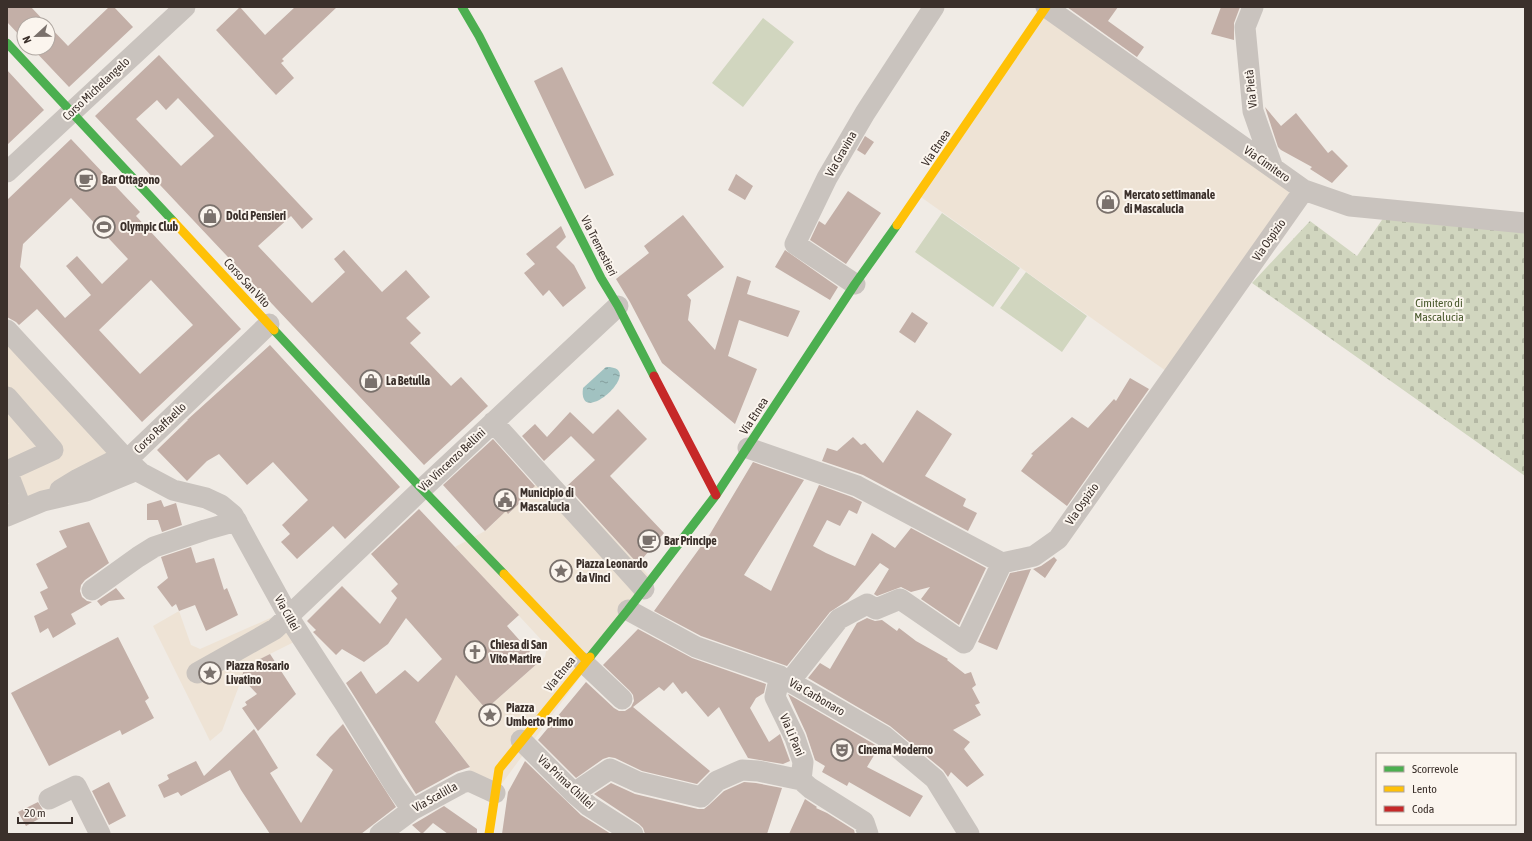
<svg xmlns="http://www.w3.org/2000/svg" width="1532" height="841" font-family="'Asap Condensed',sans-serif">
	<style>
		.cemetery { fill: url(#cemetery-stones) }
		.park { fill: #d1d6bf }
		.plaza { fill: #eee3d5 }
		.water { fill: url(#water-ripples) }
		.building { fill: #c3afa7; fill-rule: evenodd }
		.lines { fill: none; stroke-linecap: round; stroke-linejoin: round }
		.street { stroke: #c9c3be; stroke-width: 21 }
		.fast { stroke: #4caf50; stroke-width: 9 }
		.slow { stroke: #ffc107; stroke-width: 9 }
		.jam { stroke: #c62828; stroke-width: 9 }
		.labels { text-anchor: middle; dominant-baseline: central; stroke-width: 4; stroke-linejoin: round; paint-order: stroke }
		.street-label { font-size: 12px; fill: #3b302b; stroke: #fbf5ee }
		.poi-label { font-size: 12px; font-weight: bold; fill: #3b302b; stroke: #fbf5ee; text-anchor: start }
		.park-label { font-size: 12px; fill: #4a5a2e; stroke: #fbf5ee }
	</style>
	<defs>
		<pattern id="cemetery-stones" width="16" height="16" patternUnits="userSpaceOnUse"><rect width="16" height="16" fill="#d1d6bf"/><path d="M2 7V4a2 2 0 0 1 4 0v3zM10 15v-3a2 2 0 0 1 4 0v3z" fill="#b4b8a4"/></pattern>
		<pattern id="water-ripples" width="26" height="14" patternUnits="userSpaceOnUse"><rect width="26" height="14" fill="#a1c2c1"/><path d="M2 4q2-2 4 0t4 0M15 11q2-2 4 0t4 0" fill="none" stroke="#849e9d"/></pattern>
	</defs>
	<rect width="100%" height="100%" fill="#f0ebe5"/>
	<!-- cemetery -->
	<path class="cemetery" d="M1384,217L1525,232V476L1252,283L1310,221L1357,256Z"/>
	<!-- park -->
	<path class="park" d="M763,18L794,42L743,107L712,83Z
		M942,213L1020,268L993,307L915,252Z
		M1026,272L1087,316L1062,352L1000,308Z"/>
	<!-- plaza -->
	<path class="plaza" d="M1046,7L1295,184L1173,376L918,195Z
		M7,330L127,460L7,516Z
		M551,471L652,579L495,793L469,781L470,767L435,721L456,675L486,709L545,657L547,646L455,547L485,531L496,521L493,516L507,511L509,514L521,501L519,499Z
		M179,611L191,645L200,649L286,611L302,638L244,667L242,678L222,731L210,741L153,626Z"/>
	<!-- water -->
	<path class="water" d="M606,367C649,366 577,431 583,388Z"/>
	<!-- building -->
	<path class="building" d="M7,7H31L47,24H24V40L7,22Z
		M109,7H114L133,27L69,87L32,48H48V25L68,46Z
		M240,7L265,35L295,7H337L282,59L284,61L281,63L294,78L276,95L216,30Z
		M1067,7H1118L1108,21L1144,47L1137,57Z
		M1221,7H1240L1234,23V40L1211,34Z
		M159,55L313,219L302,229L291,216L258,246L312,303L345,272L334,259L344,250L382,292L406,270L430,297L406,318L421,333L410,343L451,386L461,377L488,406L424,465L95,116ZM178,98L214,136L181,166L136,119L157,100L166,110Z
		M562,67L614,175L585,189L534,81Z
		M7,70L44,110L7,145Z
		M1265,107L1281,126L1296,113L1328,153L1332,150L1348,166L1332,183L1310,169L1312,167L1281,150L1278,147Z
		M865,136L874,142L865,155L857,150Z
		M71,139L140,212L136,216L241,329L142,422L37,309L19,325L16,322L7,317V200ZM71,198L128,259L102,284L77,256L66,266L91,295L65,318L20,267L23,244ZM151,280L193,325L140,374L99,330Z
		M736,174L753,186L745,200L728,190Z
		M848,191L881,213L846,264L810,240L819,221L825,225Z
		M683,215L724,267L687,295L691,300L688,320L715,350L737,276L751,281L747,294L800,311L788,337L739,320L728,356L757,369L735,424L662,363L630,302L616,279L649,253L644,246Z
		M561,226L566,237L556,247L574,265L586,288L563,307L549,290L543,296L524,273L535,264L526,254Z
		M785,250L838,287L830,300L775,267Z
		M912,312L928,323L915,343L899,332Z
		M270,345L400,487L345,539L333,526L297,559L281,542L290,534L282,525L308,500L273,462L247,485L219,454L207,461L187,481L157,450L188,420H187Z
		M1130,378L1149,389L1067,506L1021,471L1033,455L1031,454L1072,417L1088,428L1114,399L1116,401Z
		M618,409L647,439L610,476L664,533L638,564L567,486L595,460L571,436L544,461L522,436L535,424L547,437L570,412L593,434Z
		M917,410L952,434L925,476L966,499L963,506L977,513L968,531L863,475L822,461L827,448L837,451L853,437L861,445L865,443L883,463Z
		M493,439L535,486L520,500L522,501L508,514L506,511L485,531L443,485Z
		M753,462L804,480L744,575L771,591L819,485L852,497L862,502L857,514L849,510L840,526L827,520L813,546L826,553L855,566L872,533L895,548L911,528L986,568L959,625L921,599L930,587L911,592L901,587L877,596L874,594L889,569L880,563L848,600L830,612L787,666L701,636L654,611L710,534Z
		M161,500L164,507L176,503L182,525L162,532L158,520H147V504Z
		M419,509L519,615L507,626L539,662L486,709L456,675L435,722L470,767L456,772L416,794L346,683L361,671L376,694L405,670L418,682L442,659L406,618L388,644L364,662L342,649L336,655L313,632L316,630L307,621L342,586L380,624L397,598L391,591L398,584L371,554Z
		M89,522L109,563L85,580L81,585L80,591L82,597L87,601L92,602L71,614L76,624L53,638L48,628L40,633L34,616L48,609L40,592L48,588L36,564L67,547L59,531Z
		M191,547L196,563L214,558L224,590L227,588L238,615L206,631L195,605L179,611L176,604L172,607L157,587L168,578L161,557Z
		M1054,557L1057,560L1045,578L1033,569L1041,566Z
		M1031,569L997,650L978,642L1010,573Z
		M116,588L125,599L109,601L101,606L97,601Z
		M867,618L875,621L882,620L897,631L899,628L916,641L948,659L947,660L965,674L971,672L976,685L972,688L980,703L975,705L981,715L953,730L970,742L964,749L984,775L967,787L951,772L948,777L943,770L890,726L808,678L820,663L830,669L857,623Z
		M638,629L692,658L766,684L764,693L756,698L750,708L769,742L780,734L790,761L783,764L748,758L719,707L708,717L686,691L682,694L673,682L664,691L659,687L633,707L710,771L697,784L642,771L615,758L609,757L603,759L576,778L538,740L586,682L614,708L619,711H625L631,707L634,701L633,695L630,691L603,665Z
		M118,637L149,698L145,701L154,718L122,735L120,730L49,766L11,693Z
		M270,654L296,694L258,731L242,708L247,705L245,702L257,694L242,678L244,667Z
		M788,694L879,747L867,767L923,796L910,817L849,782L847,786L822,772L825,766L815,760L806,733Z
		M343,724L396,807L361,834H270L241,790L230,770L181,796L178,792L164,798L158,785L169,779L167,775L196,761L204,776L254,729L278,768L270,773L301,823L333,770L316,755L330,737Z
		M525,761L581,815L611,834H502L508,792Z
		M109,782L126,816L109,825L92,791Z
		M744,782L756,783L782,788L767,834H645L643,828L639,824L594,794L611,783L635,794L698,809H704L709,805L724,791Z
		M805,799L817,807L816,808L827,813L854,830L855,834H789Z
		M38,802L46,815L26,826L18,812Z
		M444,806L477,829V834H448L433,823L422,834L412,825Z"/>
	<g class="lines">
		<!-- street -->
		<path class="street" d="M1046,7L1304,190L1350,206L1525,223
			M1253,7L1245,27L1253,111L1273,168
			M7,172L185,7
			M855,284L795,244L827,178L865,113L934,7
			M7,330L127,460L269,324
			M7,397L53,450L7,471
			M493,422L644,589
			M748,448L857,486L1002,563L1034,556L1058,539L1304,190
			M127,460L141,473L173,490L206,498L221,505L233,515L293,624L345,704L394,784L412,810
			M7,471L22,510
			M60,490L78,479L123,456
			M7,516L43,501L86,491L137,470
			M92,590L138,557L154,547L205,530L237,521
			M628,610L696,647L780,676L884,736L935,779L969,834
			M584,663L622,699
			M197,673L275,629L422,489L618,306
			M780,676L775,697L795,738L803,762L801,780L810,788L864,822L868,834
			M790,681L839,619L867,604L876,609L900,599L964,643L1002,563
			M521,740L574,793L589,806L633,834
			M574,793L610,769L638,782L701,797L717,781L742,770L758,771L801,780
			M49,799L76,786L100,834
			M380,834L412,810L462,783L469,781L495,793"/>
		<!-- fast -->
		<path class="fast" d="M462,7L479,36L601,278L618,306L654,376
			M7,43L174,222
			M274,330L422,489L504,574
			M590,657L628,610L716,495L855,284L897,225"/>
		<!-- slow -->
		<path class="slow" d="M174,222L274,330
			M897,225L1046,7
			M504,574L586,660
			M489,834L499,769L590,657"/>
		<!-- jam -->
		<path class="jam" d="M654,376L716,495"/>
	</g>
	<!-- icons -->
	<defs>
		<g id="cafe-ring" transform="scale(1.15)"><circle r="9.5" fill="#fbf5ee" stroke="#7a716c" stroke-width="1.5"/><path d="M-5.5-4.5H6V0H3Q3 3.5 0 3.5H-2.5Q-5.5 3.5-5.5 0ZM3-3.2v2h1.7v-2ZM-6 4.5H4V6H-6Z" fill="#7a716c"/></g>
		<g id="shop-ring" transform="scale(1.15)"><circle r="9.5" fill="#fbf5ee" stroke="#7a716c" stroke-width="1.5"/><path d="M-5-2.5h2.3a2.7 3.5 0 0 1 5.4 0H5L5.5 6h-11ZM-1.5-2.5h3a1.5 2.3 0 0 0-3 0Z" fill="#7a716c"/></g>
		<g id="stadium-ring" transform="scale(1.15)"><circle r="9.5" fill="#fbf5ee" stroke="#7a716c" stroke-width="1.5"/><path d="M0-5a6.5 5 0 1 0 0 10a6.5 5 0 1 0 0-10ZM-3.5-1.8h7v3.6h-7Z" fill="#7a716c"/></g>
		<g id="civic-ring" transform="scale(1.15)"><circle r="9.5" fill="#fbf5ee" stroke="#7a716c" stroke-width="1.5"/><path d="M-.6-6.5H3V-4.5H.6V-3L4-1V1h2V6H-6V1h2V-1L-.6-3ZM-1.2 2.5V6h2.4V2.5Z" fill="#7a716c"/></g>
		<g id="sight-ring" transform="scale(1.15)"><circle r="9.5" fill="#fbf5ee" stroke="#7a716c" stroke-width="1.5"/><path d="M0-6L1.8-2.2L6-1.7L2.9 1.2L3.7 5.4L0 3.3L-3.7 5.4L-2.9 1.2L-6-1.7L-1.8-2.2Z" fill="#7a716c"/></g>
		<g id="church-ring" transform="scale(1.15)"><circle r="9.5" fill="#fbf5ee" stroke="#7a716c" stroke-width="1.5"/><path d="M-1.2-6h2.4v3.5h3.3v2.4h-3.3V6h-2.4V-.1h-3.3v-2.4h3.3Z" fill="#7a716c"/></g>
		<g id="theatre-ring" transform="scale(1.15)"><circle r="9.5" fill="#fbf5ee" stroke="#7a716c" stroke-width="1.5"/><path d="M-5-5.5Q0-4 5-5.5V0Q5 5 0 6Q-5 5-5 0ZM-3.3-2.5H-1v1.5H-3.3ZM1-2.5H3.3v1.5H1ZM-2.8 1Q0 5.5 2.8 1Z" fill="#7a716c"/></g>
	</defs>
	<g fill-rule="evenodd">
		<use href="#cafe-ring" x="86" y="180"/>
		<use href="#shop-ring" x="1108" y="202"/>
		<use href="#shop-ring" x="210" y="216"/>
		<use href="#stadium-ring" x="104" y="227"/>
		<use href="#shop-ring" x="371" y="381"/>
		<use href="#civic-ring" x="505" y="500"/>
		<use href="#cafe-ring" x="649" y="541"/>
		<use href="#sight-ring" x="561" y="571"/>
		<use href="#church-ring" x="475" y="652"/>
		<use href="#sight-ring" x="210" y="673"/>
		<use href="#sight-ring" x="490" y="715"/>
		<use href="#theatre-ring" x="842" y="750"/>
	</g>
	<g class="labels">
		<!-- street labels -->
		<g class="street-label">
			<text transform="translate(96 89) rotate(-43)">Corso Michelangelo</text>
			<text transform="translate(1251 89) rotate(-96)">Via Pietà</text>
			<text transform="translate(936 148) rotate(-56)">Via Etnea</text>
			<text transform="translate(841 154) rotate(-60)">Via Gravina</text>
			<text transform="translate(1267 164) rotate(35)">Via Cimitero</text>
			<text transform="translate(1269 240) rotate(-55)">Via Ospizio</text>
			<text transform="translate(599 246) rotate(63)">Via Tremestieri</text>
			<text transform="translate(247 283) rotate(47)">Corso San Vito</text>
			<text transform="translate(754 416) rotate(-57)">Via Etnea</text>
			<text transform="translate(160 428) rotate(-44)">Corso Raffaello</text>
			<text transform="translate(452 460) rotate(-43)">Via Vincenzo Bellini</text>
			<text transform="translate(1082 504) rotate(-55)">Via Ospizio</text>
			<text transform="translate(287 613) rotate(61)">Via Cillei</text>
			<text transform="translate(560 674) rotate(-51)">Via Etnea</text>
			<text transform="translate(817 697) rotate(30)">Via Carbonaro</text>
			<text transform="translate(792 735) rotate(67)">Via Li Pani</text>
			<text transform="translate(566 782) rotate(43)">Via Prima Chillei</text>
			<text transform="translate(435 797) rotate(-29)">Via Scalilla</text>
		</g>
		<!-- poi labels -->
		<g class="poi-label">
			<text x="102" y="180">Bar Ottagono</text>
			<text x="1124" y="195">Mercato settimanale<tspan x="1124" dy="14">di Mascalucia</tspan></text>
			<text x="226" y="216">Dolci Pensieri</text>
			<text x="120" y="227">Olympic Club</text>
			<text x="386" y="381">La Betulla</text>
			<text x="520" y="493">Municipio di<tspan x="520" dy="14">Mascalucia</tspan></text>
			<text x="664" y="541">Bar Principe</text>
			<text x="576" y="564">Piazza Leonardo<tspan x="576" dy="14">da Vinci</tspan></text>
			<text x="490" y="645">Chiesa di San<tspan x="490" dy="14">Vito Martire</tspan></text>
			<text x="226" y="666">Piazza Rosario<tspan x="226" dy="14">Livatino</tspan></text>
			<text x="506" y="708">Piazza<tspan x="506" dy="14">Umberto Primo</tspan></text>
			<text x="858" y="750">Cinema Moderno</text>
		</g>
		<!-- park labels -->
		<g class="park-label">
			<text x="1439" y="303">Cimitero di<tspan x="1439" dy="14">Mascalucia</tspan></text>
		</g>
	</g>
	<!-- border -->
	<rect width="1532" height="841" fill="none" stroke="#3b302b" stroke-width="16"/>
	<!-- legend -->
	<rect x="1376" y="753" width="140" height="72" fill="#fbf5ee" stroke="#aea6a0"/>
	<rect x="1384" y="766" width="20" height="6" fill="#4caf50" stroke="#aea6a0"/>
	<text x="1412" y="773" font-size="12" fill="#3b302b">Scorrevole</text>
	<rect x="1384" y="786" width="20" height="6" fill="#ffc107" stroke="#aea6a0"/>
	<text x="1412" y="793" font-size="12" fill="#3b302b">Lento</text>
	<rect x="1384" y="806" width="20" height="6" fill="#c62828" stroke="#aea6a0"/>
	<text x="1412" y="813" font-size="12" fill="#3b302b">Coda</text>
	<!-- north arrow -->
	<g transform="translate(36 36) rotate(248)"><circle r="19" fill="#fbf5ee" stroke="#aea6a0"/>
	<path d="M0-3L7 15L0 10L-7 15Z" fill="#7a716c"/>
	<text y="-6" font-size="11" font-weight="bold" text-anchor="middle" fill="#3b302b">N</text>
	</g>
	<!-- scale -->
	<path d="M18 817v6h54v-6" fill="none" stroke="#3b302b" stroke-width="2"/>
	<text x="24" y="817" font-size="12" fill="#3b302b" stroke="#fbf5ee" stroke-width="3" paint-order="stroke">20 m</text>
</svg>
